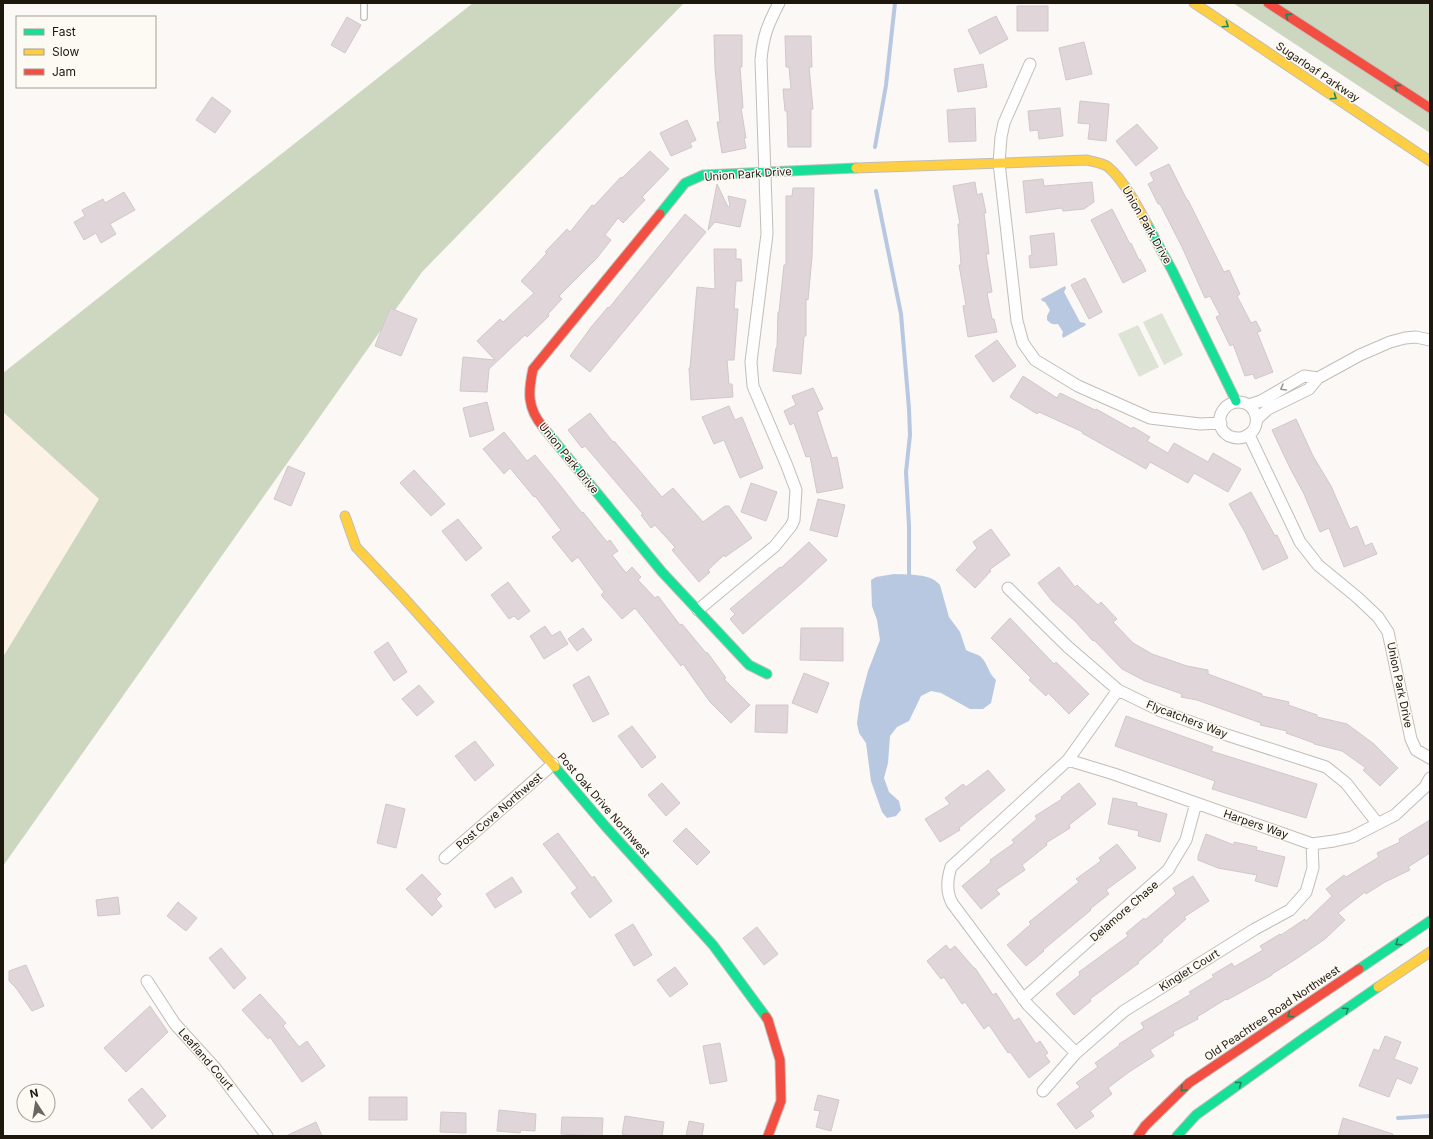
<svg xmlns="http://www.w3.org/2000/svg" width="1433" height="1139" font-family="Inter,sans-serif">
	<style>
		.built { fill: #fcf2e6 }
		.green { fill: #dee4d5 }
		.forest { fill: #cdd7c0 }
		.water { fill: #b7c8e0 }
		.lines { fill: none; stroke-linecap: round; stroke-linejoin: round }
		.stream { stroke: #b7c8e0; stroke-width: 4 }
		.building { fill: #e0d6d9; stroke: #d0c8ca }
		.lane-casing { stroke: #c2bdb7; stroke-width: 8 }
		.street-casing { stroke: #c2bdb7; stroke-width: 13 }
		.fast-casing { stroke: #c2bdb7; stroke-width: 11 }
		.slow-casing { stroke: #c2bdb7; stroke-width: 11 }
		.jam-casing { stroke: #c2bdb7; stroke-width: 11 }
		.lane { stroke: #fefefe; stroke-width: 5.5 }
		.street { stroke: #fefefe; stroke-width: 11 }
		.fast { stroke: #16e098; stroke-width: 9 }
		.slow { stroke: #ffcf43; stroke-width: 9 }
		.jam { stroke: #f24e42; stroke-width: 9 }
		.oneway { stroke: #1a865a }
		.oneway2 { stroke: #999692 }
		.labels { text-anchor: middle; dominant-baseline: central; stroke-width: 3; stroke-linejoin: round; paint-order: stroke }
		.street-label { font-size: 11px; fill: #1e170e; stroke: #fdf9f3 }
	</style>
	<rect width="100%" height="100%" fill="#fbf8f5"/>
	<!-- built -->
	<path class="built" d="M3,412L99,499L3,657Z"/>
	<!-- green -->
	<path class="green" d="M1162,313L1183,355L1164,365L1143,322Z
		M1138,325L1159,367L1139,377L1118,334Z"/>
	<!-- forest -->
	<path class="forest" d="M473,3H684L422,272L3,866V657L99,499L3,412V373Z
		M1233,3H1430V133Z"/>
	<!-- water -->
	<path class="water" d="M1065,286L1066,288L1064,292L1080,322L1085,323L1086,325L1063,338L1062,335L1063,332L1058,324C1052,325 1051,324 1047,320V316L1050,310L1045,302L1042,301L1041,299Z
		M894,574C909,575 930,573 940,585L949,617L960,632L966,650C971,653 978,654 981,657C988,664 988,673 996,680L991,703L983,709H970L941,693L931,691L921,696L909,721L897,727L890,736L888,763L884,778L889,792L899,801L901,810L896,816L887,818L882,812L871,781L866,743L859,733L857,723L860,701L868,671L880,640L877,620L872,606L871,580L876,577Z"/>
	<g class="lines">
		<!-- stream -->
		<path class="stream" d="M875,147L886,85L895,3
			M876,191L901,314L909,409L910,435L906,472L909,526V575
			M1398,1118L1430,1116"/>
	</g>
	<!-- building -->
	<path class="building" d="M1017,6H1048V31H1017Z
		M996,16L1008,39L980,54L968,30Z
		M347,17L361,25L345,53L331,45Z
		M714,35H742V67H740L743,108H741L746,138H744L746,148L722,153L717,122H720L715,68Z
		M785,36H811L812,67H809L813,109H811V147H788L787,111H785L783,89H791L789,67H786Z
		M1084,42L1092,74L1066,80L1059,48Z
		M983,64L987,87L958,92L954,69Z
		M212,97L231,111L215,133L196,120Z
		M1080,101L1109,104L1106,141L1088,139L1090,124L1078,123Z
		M975,108L976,141L949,142L947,110Z
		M1060,108L1063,136L1039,139L1038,130L1030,131L1028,111Z
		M687,120L696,140L690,143L692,147L671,156L660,133Z
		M1137,124L1158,148L1136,166L1116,141Z
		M650,151L669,169L642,197L645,200L623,223L618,218L605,235L611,240L597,258L559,296L562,299L548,314L549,316L527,337L525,335L489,369L487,392L460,391L463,357L495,360L477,341L500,319L503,322L534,293L521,281L547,253L545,252L567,229L570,232L592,205L594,206L621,177L622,178Z
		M1169,164L1187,200H1188L1224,272L1229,270L1240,294L1237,296L1251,323L1256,321L1261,331L1257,332L1273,372L1255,379L1253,374L1245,376L1233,344L1230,346L1216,317L1220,315L1210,296L1205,298L1182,247L1160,204H1158L1148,184L1154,181L1150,173Z
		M1043,179L1044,186L1092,182L1094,202L1084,209L1063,211L1062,208L1026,213L1023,181Z
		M975,182L977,195L982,193L986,213H984L989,254H986L992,292L987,293L992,319H994L997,332L968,337L963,306L966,305L959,265H961L958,224H960L953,186Z
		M717,184L728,207L730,206L728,196L746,200L740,227L715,222L708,230Z
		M793,188H814L812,257L808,300L806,299V336H804L801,374L773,371L776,348H777L778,312H779L784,265H786V196H792Z
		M124,192L135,210L110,224L116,234L101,243L96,233L84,240L74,222L85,216L82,210L103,199L105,203Z
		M1112,209L1130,244L1131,243L1139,260L1140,259L1146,271L1123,283L1091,220Z
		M685,214L706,232L590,372L570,356L592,326L608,307L609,308Z
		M1054,233L1057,265L1030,268L1029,256L1032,255L1030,236Z
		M714,249H736V259H741L742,281H736L734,309H738L734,360H727L729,384H732L733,397L691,400L689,368H690L697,287L715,289Z
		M1085,278L1102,312L1089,319L1071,285Z
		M390,308L417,319L401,356L375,346Z
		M997,340L1016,366L993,382L975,356Z
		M1023,376L1057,398L1060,393L1095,410L1096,409L1132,429L1133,427L1150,437L1147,441L1168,453L1174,443L1208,462L1213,453L1241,469L1228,492L1194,473L1188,483L1150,462L1146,469L1082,433L1083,432L1039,412L1037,414L1010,397Z
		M813,388L823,409L817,412L832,458L837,457L843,488L817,493L810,456L806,457L794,423L790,425L784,411L796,405L792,396Z
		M487,402L494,430L470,437L463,408Z
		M729,406L735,420L742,417L763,468L740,478L724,440L714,444L702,417Z
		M590,413L613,442L614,441L662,497L673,488L703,522L725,506H729L752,538L725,557L724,555L708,570L710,572L699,582L672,550L675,547L655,525L651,528L641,515L643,514L585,446L582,448L568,430Z
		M1296,419L1313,456L1331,486L1350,529L1357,526L1365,546L1372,543L1377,554L1344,567L1329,528L1320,532L1304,494L1290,468L1272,430Z
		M504,432L527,461L535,455L559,484L582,513L583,512L607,542L610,540L618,551L612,555L626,573L632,567L641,577L638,580L655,598L658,596L680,625L682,624L706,653L707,652L726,678L724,679L750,705L731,723L710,702L683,664L681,666L635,608L622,619L601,595L604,592L578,557L572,562L552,537L561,530L535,496L534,497L510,468L504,474L483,449Z
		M288,466L305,473L291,506L274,499Z
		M414,470L445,504L431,516L400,483Z
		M751,483L777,492L766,521L741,512Z
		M1251,492L1275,536L1277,535L1288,558L1263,570L1245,532L1229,504Z
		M818,499L845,505L837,537L810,530Z
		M458,519L482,548L466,561L442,531Z
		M991,529L1010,555L989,570L991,571L975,588L956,570L977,548L973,542Z
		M809,542L827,560L801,584L743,634L730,619L735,614L730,609L780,567L781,568Z
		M1059,567L1075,587L1077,585L1098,605L1101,602L1117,619L1113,622L1133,643L1152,654L1187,666L1208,670V674L1262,694V696L1289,702L1288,705L1317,715V717L1347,724L1374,744L1398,768L1380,786L1363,770L1366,768L1342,751L1314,744V743L1286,733L1287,731L1260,725L1261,723L1197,700L1181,697L1182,694L1145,681L1122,669L1094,640L1093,641L1075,621L1052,601L1038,583Z
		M508,582L530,611L518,620L514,616L509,619L491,595Z
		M1010,618L1054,664L1056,662L1089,694L1069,714L1048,693L1046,696L1029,680L1031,678L991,638Z
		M545,626L552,636L560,631L568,644L544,659L530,636Z
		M583,628L592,640L577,651L568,639Z
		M801,628H843V661L800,660Z
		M388,642L407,672L394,681L374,652Z
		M804,673L829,683L817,713L792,703Z
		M589,676L609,714L593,722L573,685Z
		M419,685L434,702L417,716L402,699Z
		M756,705H788L787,733L755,732Z
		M1126,716L1213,747L1211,751L1317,784L1306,818L1212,789L1215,781L1115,746Z
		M632,726L656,757L642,768L618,736Z
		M475,741L494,765L475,781L455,756Z
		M988,770L1005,790L959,828L960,830L940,842L925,819L950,804L945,798L963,784L966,787Z
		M662,783L680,803L666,816L648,795Z
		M1079,783L1096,804L1069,825L1070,828L1046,843L1047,845L1022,865L1025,870L996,890L1000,894L981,909L962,886L991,862L990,860L1014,843L1012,840L1037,819L1035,816L1062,799L1061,797Z
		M1113,798L1137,803V806L1167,814L1160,842L1138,836L1139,831L1108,824Z
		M386,804L405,809L396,848L377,843Z
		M1430,820V853L1408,867L1410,870L1385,882L1366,894L1365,892L1338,913L1345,920L1325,939L1296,959L1272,974V975L1227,1000L1226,999L1197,1017L1198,1019L1173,1032L1174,1035L1150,1050L1154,1056L1129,1072L1108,1088L1112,1094L1090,1111L1094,1116L1076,1129L1057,1104L1080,1087L1076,1083L1098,1067L1095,1063L1120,1045L1119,1044L1144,1028L1141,1023L1191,994L1189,992L1214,977L1212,975L1232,963L1234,967L1263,950L1260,946L1280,934L1281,935L1305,919L1306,921L1332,896L1326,889L1344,875L1346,877L1379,857L1377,853L1400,842L1399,839Z
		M686,828L710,852L697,865L673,841Z
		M558,833L592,878L594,876L612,901L590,918L571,893L577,888L543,844Z
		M1206,834L1234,845V842L1257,847L1256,850L1285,857L1277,887L1255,881L1257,875L1218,868L1198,860V856Z
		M1117,844L1136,868L1106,890L1109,894L1090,909L1091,910L1043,950L1044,951L1026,966L1007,945L1031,924L1029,922L1079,882L1076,879L1101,861L1099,858Z
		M422,874L441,894L436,899L442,906L432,916L406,889Z
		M1193,876L1209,901L1184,917L1186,919L1162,940L1163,941L1138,962L1139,963L1090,999L1091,1001L1074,1015L1056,994L1080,975L1079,972L1128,936L1126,933L1144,918L1145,920L1176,894L1173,888Z
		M512,877L522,892L495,908L486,894Z
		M118,897L120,914L98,916L96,900Z
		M178,902L197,918L186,931L167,916Z
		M633,924L652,955L634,966L615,935Z
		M757,927L778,954L764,965L743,938Z
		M946,945L950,950L955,946L974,968H975L993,995L996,993L1014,1021L1019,1018L1036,1044L1040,1041L1048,1053L1045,1055L1050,1062L1029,1078L1010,1052L1008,1053L989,1025L984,1029L965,1002L962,1004L944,977L941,979L927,961Z
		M221,948L246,978L234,989L209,958Z
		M26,965L44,1006L32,1011L16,988L9,981V971Z
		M675,967L688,984L670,997L657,980Z
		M260,994L286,1023L283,1026L299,1047L307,1041L325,1066L302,1082L270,1037L268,1039L242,1010Z
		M150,1006L168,1032L126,1072L104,1048Z
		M1385,1036L1401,1042L1394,1059L1418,1068L1411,1084L1397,1078L1389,1097L1359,1086L1374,1049L1379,1051Z
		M720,1043L727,1081L710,1084L703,1046Z
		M142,1088L166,1116L152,1129L128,1100Z
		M818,1095L839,1100L831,1131L816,1127L820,1111L814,1110Z
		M369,1097H407V1120H369Z
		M499,1110L536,1114L535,1131L521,1130L520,1133L497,1131Z
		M441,1112L466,1113V1133L440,1132Z
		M625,1116L664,1122L662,1136H631L622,1134Z
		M562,1117L603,1118L602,1136L561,1134Z
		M1343,1118L1393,1134V1136H1338Z
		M689,1121L704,1124L702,1136H686Z
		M316,1122L322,1136H286Z"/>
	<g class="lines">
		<!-- lane casing -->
		<g class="lane-casing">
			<path id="lane" d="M364,3V17"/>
		</g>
		<!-- street casing -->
		<g class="street-casing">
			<path id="street" d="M1030,64L1004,123L1001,137L999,163L1017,321L1023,343L1035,360L1078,386L1150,418L1200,424L1221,423
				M1249,405C1260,415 1259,431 1244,437C1239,439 1234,438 1229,436C1208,424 1226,392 1249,405L1261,401L1304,376L1318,378
				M1257,419L1268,409L1309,389L1318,378L1360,355L1390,342L1405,338L1416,337L1430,340
				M1249,435L1300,542L1318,565L1358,598L1378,617L1388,632L1411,739L1416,750L1430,758
				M1008,588L1068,647L1118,690L1161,711L1227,735L1326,767L1346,783L1378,824
				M698,610L775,546L791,526L794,520L796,490L787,466L753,386L751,362L767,234L761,60C763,36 768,24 779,3
				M1068,760L1114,774L1312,844L1334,841L1352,837L1395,815L1425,787L1430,778
				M445,858L553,764
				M147,981L175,1024L216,1069L267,1136
				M1023,999L1168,870L1186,840L1196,803
				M1076,1053L1028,1005L952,903C946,891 947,880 951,867L1068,760L1118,690
				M1043,1091L1076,1053L1124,1011L1255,929L1290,910L1306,892L1313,868L1312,844"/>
		</g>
		<!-- fast casing -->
		<g class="fast-casing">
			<path id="fast" d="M660,214L685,183L703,175L856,168
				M1147,224L1172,270L1236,401
				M543,427L662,572L749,665L767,674
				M555,767L606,827L713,945L766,1017
				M1359,969L1430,921
				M1177,1136L1196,1115L1304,1038L1378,987"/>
		</g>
		<!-- slow casing -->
		<g class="slow-casing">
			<path id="slow" d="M1194,3L1430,161
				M856,168L1087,160C1093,162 1103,163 1108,167C1123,179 1138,207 1147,224
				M345,516L356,547L404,598L555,767
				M1378,987L1430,952"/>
		</g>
		<!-- jam casing -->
		<g class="jam-casing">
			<path id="jam" d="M1268,3L1430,108
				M543,427C527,408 528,392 533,369L660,214
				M766,1017L768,1020L780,1060L781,1101L768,1136
				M1138,1136L1145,1126L1189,1083L1359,969"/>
		</g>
		<!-- lane -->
		<use href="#lane" class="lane"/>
		<!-- street -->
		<use href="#street" class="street"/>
		<!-- fast -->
		<use href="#fast" class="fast"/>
		<!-- slow -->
		<use href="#slow" class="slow"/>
		<!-- jam -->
		<use href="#jam" class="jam"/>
	</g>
	<!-- one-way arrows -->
	<defs><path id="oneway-chevron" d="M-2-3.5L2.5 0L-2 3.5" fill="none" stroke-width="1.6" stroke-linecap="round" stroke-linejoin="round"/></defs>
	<g class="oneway">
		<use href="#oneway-chevron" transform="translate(1288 16) rotate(-147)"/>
		<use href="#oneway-chevron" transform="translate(1226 25) rotate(34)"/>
		<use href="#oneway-chevron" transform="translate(1397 87) rotate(-147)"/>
		<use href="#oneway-chevron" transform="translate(1334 97) rotate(34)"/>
		<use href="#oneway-chevron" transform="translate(1398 943) rotate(146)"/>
		<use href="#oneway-chevron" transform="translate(1346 1010) rotate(-35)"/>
		<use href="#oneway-chevron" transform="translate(1290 1015) rotate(146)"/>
		<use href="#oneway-chevron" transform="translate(1239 1084) rotate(-36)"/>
		<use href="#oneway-chevron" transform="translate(1183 1089) rotate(135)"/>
	</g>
	<use class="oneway2" href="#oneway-chevron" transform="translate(1283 388) rotate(150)"/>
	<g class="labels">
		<!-- street labels -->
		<g class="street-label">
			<text transform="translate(1318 72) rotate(34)">Sugarloaf Parkway</text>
			<text transform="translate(748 174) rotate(-4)">Union Park Drive</text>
			<text transform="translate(1147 225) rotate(60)">Union Park Drive</text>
			<text transform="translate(569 458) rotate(51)">Union Park Drive</text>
			<text transform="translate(1400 685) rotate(78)">Union Park Drive</text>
			<text transform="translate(1187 719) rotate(21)">Flycatchers Way</text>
			<text transform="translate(604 805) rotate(49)">Post Oak Drive Northwest</text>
			<text transform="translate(499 811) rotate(-41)">Post Cove Northwest</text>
			<text transform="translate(1256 824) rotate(19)">Harpers Way</text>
			<text transform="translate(1124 911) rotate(-41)">Delamore Chase</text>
			<text transform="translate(1189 970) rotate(-32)">Kinglet Court</text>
			<text transform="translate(1272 1013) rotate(-34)">Old Peachtree Road Northwest</text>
			<text transform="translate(206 1059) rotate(49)">Leafland Court</text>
		</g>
	</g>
	<!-- border -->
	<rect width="1433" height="1139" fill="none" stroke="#1e170e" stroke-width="8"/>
	<!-- legend -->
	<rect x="16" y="16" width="140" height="72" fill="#fdf9f3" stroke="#a49f97"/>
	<rect x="24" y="29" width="20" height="6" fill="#16e098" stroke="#a49f97"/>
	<text x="52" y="36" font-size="12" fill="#1e170e">Fast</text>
	<rect x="24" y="49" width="20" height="6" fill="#ffcf43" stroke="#a49f97"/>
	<text x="52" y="56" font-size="12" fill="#1e170e">Slow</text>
	<rect x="24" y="69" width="20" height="6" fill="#f24e42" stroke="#a49f97"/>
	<text x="52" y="76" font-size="12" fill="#1e170e">Jam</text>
	<!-- north arrow -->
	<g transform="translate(36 1103) rotate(348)"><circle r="19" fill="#fdf9f3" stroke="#a49f97"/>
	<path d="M0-3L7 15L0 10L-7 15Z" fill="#6b665f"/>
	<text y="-6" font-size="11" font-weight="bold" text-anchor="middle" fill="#1e170e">N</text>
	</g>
</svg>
